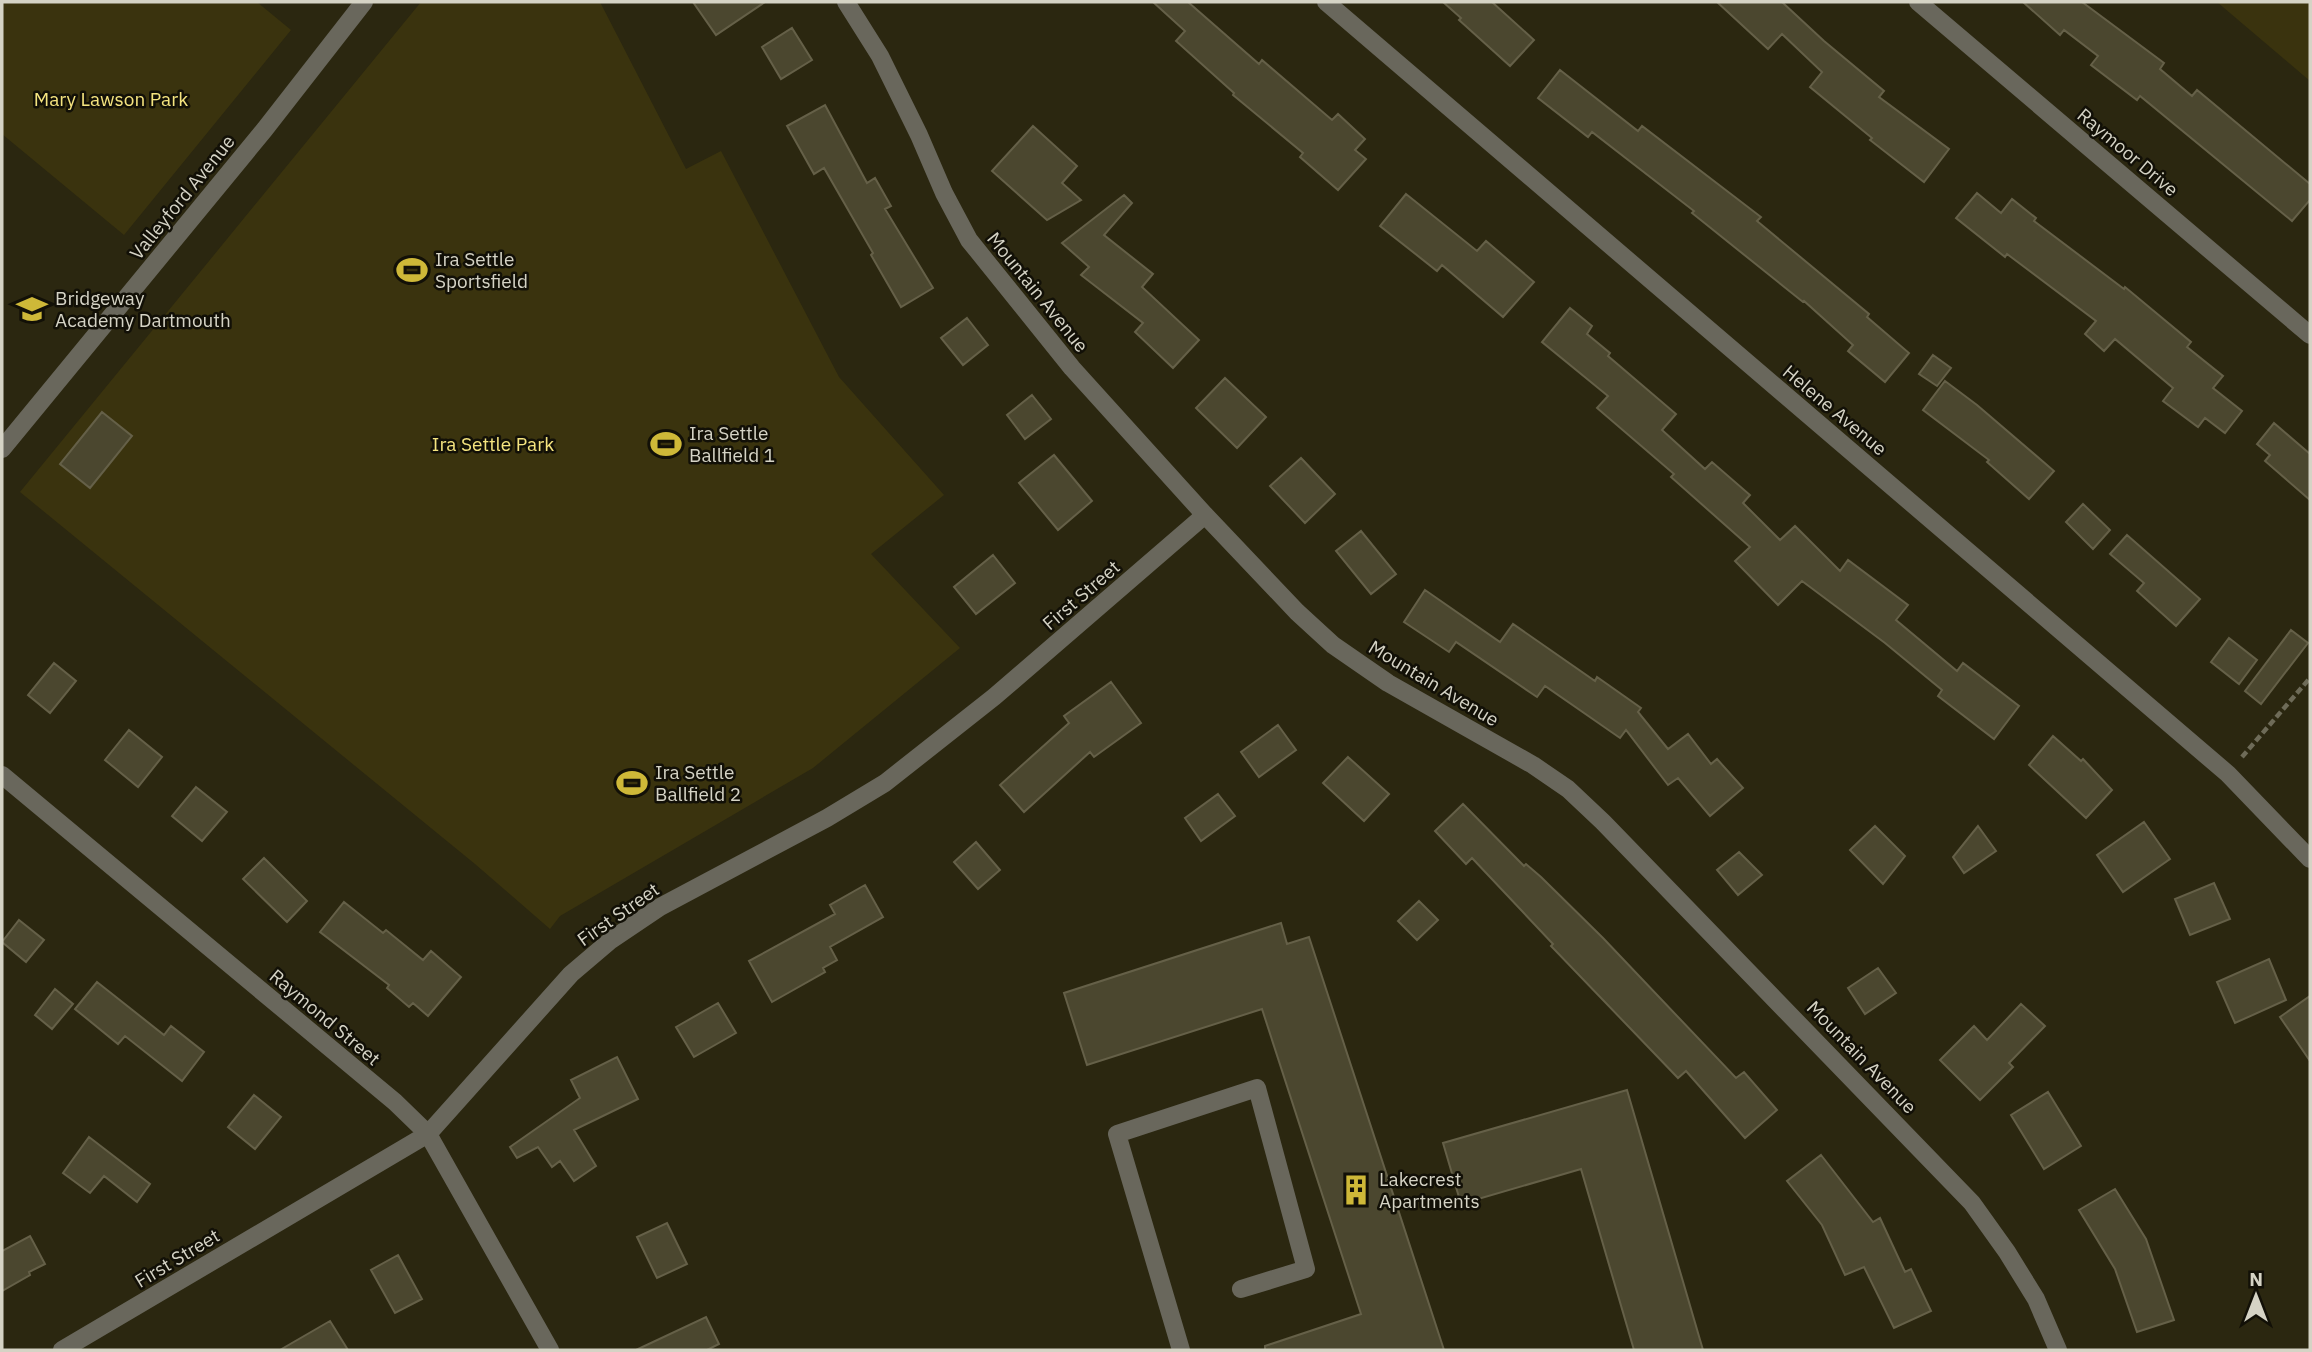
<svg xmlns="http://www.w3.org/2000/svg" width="2312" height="1352" font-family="'IBM Plex Sans',sans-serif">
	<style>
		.green { fill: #3a330e }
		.building { fill: #4b472f; stroke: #656048; stroke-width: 2 }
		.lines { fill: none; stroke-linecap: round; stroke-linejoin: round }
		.path { stroke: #6e6b58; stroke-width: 4.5; stroke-dasharray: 7 3.5; stroke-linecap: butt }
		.minor { stroke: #69675c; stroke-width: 18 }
		.labels { text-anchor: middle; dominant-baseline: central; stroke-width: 5; stroke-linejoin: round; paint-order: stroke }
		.park-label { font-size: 19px; fill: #f5e47f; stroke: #121007 }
		.street-label { font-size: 19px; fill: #d5d3c5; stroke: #121007 }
		.poi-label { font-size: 19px; fill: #d5d3c5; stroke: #121007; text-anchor: start }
	</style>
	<rect width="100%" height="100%" fill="#2b2710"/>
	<!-- green -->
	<path class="green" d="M2,2H257L291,30L124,235L2,134Z
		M421,2H600L686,169L721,151L839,377L944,495L871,554L960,648L813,768L560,916L550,929L475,864L20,492Z
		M2217,2H2310V81Z"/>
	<!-- building -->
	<path class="building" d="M693,2H765L716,35Z
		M1153,2H1188L1259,64L1262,60L1332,120L1338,114L1365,139L1355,150L1366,159L1338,190L1300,157L1303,153L1233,95L1234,93L1176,41L1185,31Z
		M1443,2H1492L1534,40L1510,66L1459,20L1461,18Z
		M1717,2H1782L1824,41L1884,91L1879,97L1949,149L1924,182L1870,140L1872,138L1810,87L1822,72L1782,34L1768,49Z
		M2023,2H2082L2164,63L2160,69L2192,96L2197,90L2310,184V200L2292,221L2140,96L2137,100L2091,65L2098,56L2064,30L2060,35Z
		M792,28L812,60L781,79L762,47Z
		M1560,70L1638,131L1642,126L1761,217L1757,221L1869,314L1867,317L1909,353L1885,382L1848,351L1853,345L1804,301L1803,302L1692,213L1694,211L1592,132L1588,137L1538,98Z
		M825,105L867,183L875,178L891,206L885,209L933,288L901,307L871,255L873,253L824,168L814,174L787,126Z
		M1033,126L1077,166L1062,183L1081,200L1047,220L992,171Z
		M1977,193L2001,213L2012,199L2036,218L2034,221L2124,289L2125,287L2191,342L2187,347L2223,376L2213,388L2242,411L2225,433L2205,418L2198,427L2163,401L2173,388L2115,339L2104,351L2085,334L2096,321L2007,254L2005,257L1956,218Z
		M1406,194L1477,251L1486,241L1534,282L1503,317L1442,265L1437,271L1380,226Z
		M1124,195L1132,203L1104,235L1153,274L1142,287L1199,340L1173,368L1135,332L1143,323L1081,275L1089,267L1062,243Z
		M1570,308L1592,326L1587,334L1610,353L1608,356L1676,414L1662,430L1705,469L1712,462L1750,495L1743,503L1780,540L1795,526L1840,571L1848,560L1908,605L1896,620L1957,671L1963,663L2019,706L1994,739L1938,696L1942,690L1885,643L1802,581L1778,605L1735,561L1750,547L1671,477L1674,474L1597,408L1608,396L1542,342Z
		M967,318L988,345L963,365L941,338Z
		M1933,355L1951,368L1937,386L1919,374Z
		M1225,378L1266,417L1237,448L1196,408Z
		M1945,381L1977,405L2054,471L2029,499L1987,462L1989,460L1923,410Z
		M1032,395L1051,419L1025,439L1007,415Z
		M102,412L132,436L90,488L60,464Z
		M2274,423L2310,454V500L2265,461L2270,455L2257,444Z
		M1054,455L1092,501L1058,530L1019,483Z
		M1301,458L1335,494L1305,523L1270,486Z
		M2083,504L2110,530L2093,549L2066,522Z
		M1361,531L1396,574L1371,594L1336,551Z
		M2127,535L2200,599L2176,626L2137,591L2144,583L2110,554Z
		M993,555L1015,583L976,614L954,587Z
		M1425,590L1500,642L1513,624L1595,681L1597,677L1641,708L1638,712L1668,749L1688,734L1711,764L1717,759L1743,788L1710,816L1678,778L1668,785L1626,730L1620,738L1545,686L1537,697L1456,642L1449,652L1404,622Z
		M2291,630L2308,643L2261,704L2245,691Z
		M2229,638L2257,660L2239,684L2211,662Z
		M54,663L76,681L50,713L28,695Z
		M1111,682L1141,723L1094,757L1090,752L1024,812L1000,785L1069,723L1064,716Z
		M1278,725L1296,750L1259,777L1241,752Z
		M129,730L162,757L138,787L105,760Z
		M2053,736L2081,761L2083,759L2112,790L2086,818L2029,765Z
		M1348,757L1389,794L1364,821L1323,783Z
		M196,787L227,812L202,841L172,816Z
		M1218,794L1235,816L1201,841L1185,818Z
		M1463,804L1524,866L1526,864L1541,877L1603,938L1736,1078L1744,1072L1777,1110L1745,1138L1686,1071L1678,1078L1551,946L1553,944L1472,858L1466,864L1435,831Z
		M2144,822L2170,859L2123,892L2097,855Z
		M1875,826L1905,856L1883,884L1850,850Z
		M1978,826L1996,851L1964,873L1953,857Z
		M976,842L1000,870L978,889L954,862Z
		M1739,852L1762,875L1738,895L1717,870Z
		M264,858L307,901L287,922L243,879Z
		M2214,883L2230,919L2190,935L2175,899Z
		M865,885L883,917L830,947L837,960L823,968L825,972L772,1002L749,961L835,914L830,905Z
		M1419,901L1438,920L1417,940L1398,921Z
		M344,902L383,933L386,930L423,960L431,951L461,977L428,1016L413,1003L409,1007L387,988L389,985L320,932Z
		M19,920L44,940L26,962L2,942Z
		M1281,923L1287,944L1309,937L1444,1350H1265V1346L1361,1314L1262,1009L1087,1065L1064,993Z
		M2269,959L2286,1000L2235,1023L2217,982Z
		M1878,968L1896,993L1865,1014L1848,988Z
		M97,982L164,1035L171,1026L204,1052L182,1081L125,1036L118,1044L75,1009Z
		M55,989L73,1004L52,1029L35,1015Z
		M2310,996V1061L2280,1017Z
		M718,1003L736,1033L694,1057L676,1027Z
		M2021,1004L2045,1026L2009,1063L2013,1067L1980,1100L1940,1060L1974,1026L1987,1040Z
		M617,1057L638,1099L574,1130L596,1166L574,1181L560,1161L552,1167L538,1147L517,1158L510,1147L580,1098L571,1080Z
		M1627,1090L1703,1350H1634L1581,1169L1461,1204L1443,1143Z
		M2048,1092L2081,1146L2044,1169L2011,1115Z
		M254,1095L281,1117L255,1149L228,1127Z
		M89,1137L150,1184L137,1202L104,1176L90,1193L63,1173Z
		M1821,1155L1873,1222L1880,1218L1905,1272L1911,1269L1931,1311L1894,1328L1864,1267L1845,1275L1822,1225L1787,1181Z
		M2115,1189L2146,1239L2174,1320L2137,1332L2115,1269L2079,1210Z
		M667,1223L687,1264L657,1278L637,1237Z
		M30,1236L45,1264L29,1272L30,1275L2,1291V1251Z
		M398,1255L422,1299L395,1313L371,1270Z
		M706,1317L719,1344L707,1350H636Z
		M330,1321L348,1350H280Z"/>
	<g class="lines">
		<!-- path -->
		<path class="path" d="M2242,757L2310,678"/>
		<!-- minor -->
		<path class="minor" d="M846,2L880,56L919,135L944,193L969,240L1072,368L1205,515L1297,612L1333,645L1388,683L1533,765L1568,789L1603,822L1972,1203L2007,1252L2036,1299L2058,1350
			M1326,2L2228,774L2310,859
			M1918,2L2310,335
			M2,449L265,129L364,2
			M2,775L395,1102L428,1134L550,1350
			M62,1350L428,1134L571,974L611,940L660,907L827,818L885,783L994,697L1205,515
			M1181,1350L1117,1134L1257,1088L1306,1269L1241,1289"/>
	</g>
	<!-- icons -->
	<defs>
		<g id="stadium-bare" transform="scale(2.415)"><path d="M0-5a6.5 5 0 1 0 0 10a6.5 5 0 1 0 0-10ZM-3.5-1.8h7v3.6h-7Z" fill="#ceb838" stroke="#121007" stroke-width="2.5" paint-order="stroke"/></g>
		<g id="school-bare" transform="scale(2.415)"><path d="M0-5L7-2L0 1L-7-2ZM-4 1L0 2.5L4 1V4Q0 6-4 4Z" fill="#ceb838" stroke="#121007" stroke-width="2.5" paint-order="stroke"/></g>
		<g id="building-bare" transform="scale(2.415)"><path d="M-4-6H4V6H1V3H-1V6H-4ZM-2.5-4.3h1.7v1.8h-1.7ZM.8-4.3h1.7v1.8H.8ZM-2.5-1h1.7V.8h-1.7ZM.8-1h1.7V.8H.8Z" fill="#ceb838" stroke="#121007" stroke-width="2.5" paint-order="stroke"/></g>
	</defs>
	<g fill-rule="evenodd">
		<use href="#stadium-bare" x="412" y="270"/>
		<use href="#school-bare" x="32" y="309"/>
		<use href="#stadium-bare" x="666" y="444"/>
		<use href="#stadium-bare" x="632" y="783"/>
		<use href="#building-bare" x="1356" y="1190"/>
	</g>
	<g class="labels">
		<!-- park labels -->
		<g class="park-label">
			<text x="111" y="99">Mary Lawson Park</text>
			<text x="493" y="444">Ira Settle Park</text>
		</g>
		<!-- street labels -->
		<g class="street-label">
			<text transform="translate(2128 152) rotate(40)">Raymoor Drive</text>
			<text transform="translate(182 197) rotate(-51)">Valleyford Avenue</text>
			<text transform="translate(1038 292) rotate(51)">Mountain Avenue</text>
			<text transform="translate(1835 410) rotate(40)">Helene Avenue</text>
			<text transform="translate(1081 595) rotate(-41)">First Street</text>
			<text transform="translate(1434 683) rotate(31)">Mountain Avenue</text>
			<text transform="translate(618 914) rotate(-35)">First Street</text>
			<text transform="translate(325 1017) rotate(40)">Raymond Street</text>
			<text transform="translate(1862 1057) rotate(46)">Mountain Avenue</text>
			<text transform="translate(177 1258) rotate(-31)">First Street</text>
		</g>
		<!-- poi labels -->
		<g class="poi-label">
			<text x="435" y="259">Ira Settle<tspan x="435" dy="22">Sportsfield</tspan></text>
			<text x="55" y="298">Bridgeway<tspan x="55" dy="22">Academy Dartmouth</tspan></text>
			<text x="689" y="433">Ira Settle<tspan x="689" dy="22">Ballfield 1</tspan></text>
			<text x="655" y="772">Ira Settle<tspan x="655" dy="22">Ballfield 2</tspan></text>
			<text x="1379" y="1179">Lakecrest<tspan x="1379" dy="22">Apartments</tspan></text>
		</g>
	</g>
	<!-- border -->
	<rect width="2312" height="1352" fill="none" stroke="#d5d3c5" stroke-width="7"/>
	<!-- north arrow -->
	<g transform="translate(2256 1296)" stroke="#121007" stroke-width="5" paint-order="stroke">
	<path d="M0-5L12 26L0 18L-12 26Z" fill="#d5d3c5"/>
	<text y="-10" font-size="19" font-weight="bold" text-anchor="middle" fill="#d5d3c5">N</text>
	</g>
</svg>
